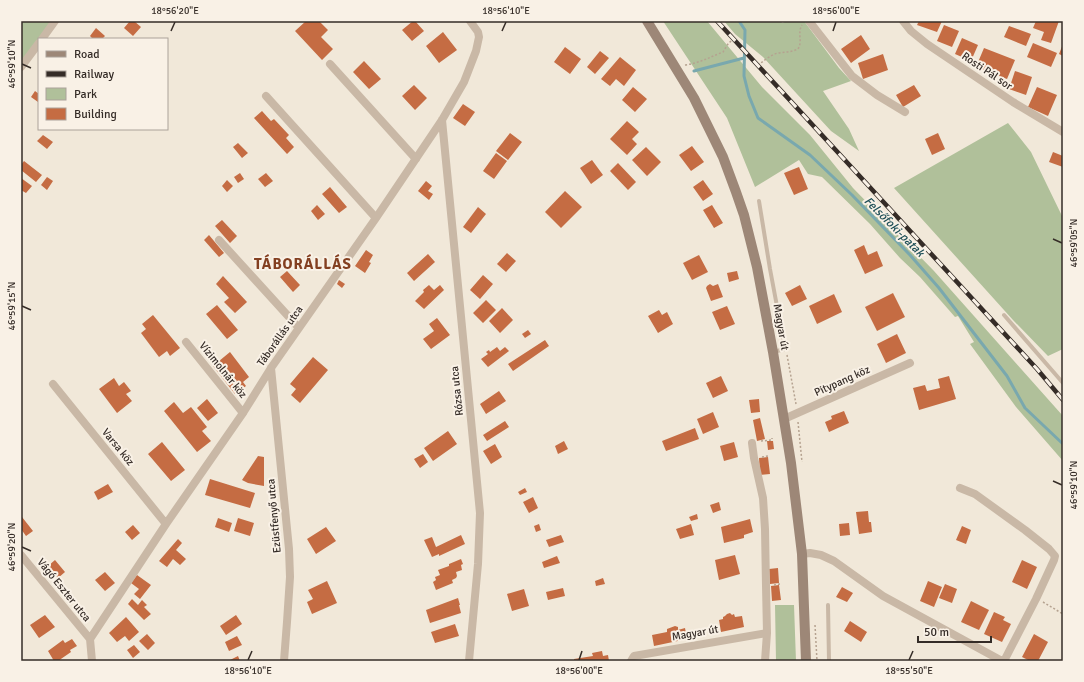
<svg xmlns="http://www.w3.org/2000/svg" width="1084" height="682" font-family="Signika,sans-serif">
	<style>
		.green { fill: #b0c09a }
		.lines { fill: none; stroke-linecap: round; stroke-linejoin: round }
		.stream { stroke: #79a8ae; stroke-width: 3 }
		.building { fill: #c56c43 }
		.path { stroke: #b5a290; stroke-width: 1.5; stroke-dasharray: 2 2; stroke-linecap: butt }
		.lane { stroke: #c9b8a6; stroke-width: 4 }
		.street { stroke: #c9b8a6; stroke-width: 8 }
		.secondary { stroke: #9d8777; stroke-width: 10 }
		.rail-casing { stroke: #352c27; stroke-width: 4.5 }
		.rail { stroke: #f9f1e6; stroke-width: 3; stroke-dasharray: 9; stroke-linecap: butt }
		.ticks { fill: none; stroke: #352c27; stroke-width: 1.5 }
		.labels { text-anchor: middle; dominant-baseline: central; stroke-width: 4; stroke-linejoin: round; paint-order: stroke }
		.street-label { font-size: 11px; fill: #352c27; stroke: #f9f1e6 }
		.water-label { font-size: 12px; font-style: italic; fill: #1d4e56; stroke: #f9f1e6 }
		.district-label { font-size: 15px; font-weight: bold; letter-spacing: 1px; fill: #833f20; stroke: #f9f1e6 }
		.neatline { fill: none; stroke: #352c27; stroke-width: 1.5 }
		.ticks-label { font-size: 10px; text-anchor: middle; fill: #352c27 }
	</style>
	<rect width="100%" height="100%" fill="#f1e8d9"/>
	<!-- green -->
	<path class="green" d="M21,21H55L21,67Z
		M663,21H707L762,87L810,135L853,188L934,271L1063,416V461L1016,407L970,344L974,342L958,316L955,317L920,277L900,258L870,224L822,177L808,174L799,160L755,187L727,118Z
		M724,21H781L782,23L788,21H804L839,68L851,81L823,91L849,129L859,151L831,131L763,57L735,34Z
		M1008,123L1031,152L1063,218V349L1048,356L1013,320L894,188Z
		M775,605H794L796,661H776Z"/>
	<g class="lines">
		<!-- stream -->
		<path class="stream" d="M739,21L745,30L744,76L749,96L758,118L810,155L852,195L910,255L939,288L1007,376L1025,408L1063,444
			M694,71L744,58"/>
	</g>
	<!-- building -->
	<path class="building" d="M130,21H134L141,27L133,36L124,28Z
		M306,21H319L328,30L321,37L333,49L322,60L295,31Z
		M413,21H415L424,31L412,41L402,30Z
		M919,21H942L937,32L917,25Z
		M1036,21H1059L1051,43L1041,40L1044,32L1033,28Z
		M944,25L959,31L952,47L937,41Z
		M1009,26L1031,34L1026,46L1004,37Z
		M96,28L105,36L102,39H93L90,36Z
		M443,32L457,50L439,63L426,46Z
		M861,35L870,49L851,63L841,49Z
		M962,38L978,45L971,61L955,54Z
		M1033,43L1057,53L1051,67L1027,57Z
		M1063,44V56L1059,54Z
		M565,47L581,59L570,74L554,62Z
		M984,48L1015,60L1007,79L976,67Z
		M600,51L609,58L595,74L587,67Z
		M883,54L888,70L863,79L858,63Z
		M620,57L636,70L624,86L616,79L610,86L601,79Z
		M364,61L381,79L369,89L353,72Z
		M1015,71L1032,77L1026,95L1009,89Z
		M414,85L427,98L415,110L402,96Z
		M914,85L921,96L903,107L896,95Z
		M633,87L647,99L635,112L622,100Z
		M1037,87L1057,95L1048,116L1028,107Z
		M35,91L39,94V100L38,102L31,97Z
		M463,104L475,112L465,126L453,118Z
		M262,111L271,121L274,119L289,135L286,138L294,147L287,154L254,118Z
		M627,121L639,132L632,139L637,144L627,155L610,139Z
		M510,133L522,142L508,160L496,151Z
		M938,133L945,149L932,155L925,139Z
		M43,135L53,142L47,149L37,141Z
		M238,143L248,153L242,158L233,147Z
		M692,146L704,162L691,171L679,155Z
		M646,147L661,162L647,176L632,160Z
		M1053,152L1063,156V167L1049,162Z
		M496,153L507,161L494,179L483,171Z
		M592,160L603,175L591,184L580,168Z
		M24,161L42,175L36,182L21,170V165Z
		M618,163L636,182L628,190L610,171Z
		M799,167L808,189L794,195L784,173Z
		M240,173L244,179L238,183L234,177Z
		M266,173L273,181L265,187L258,179Z
		M47,177L53,181L47,190L41,185Z
		M21,178L32,186L26,193L21,190Z
		M227,180L233,186L227,192L222,186Z
		M703,180L713,194L703,201L693,187Z
		M426,181L432,186L428,191L433,194L429,200L418,191Z
		M330,187L347,207L339,213L322,194Z
		M565,191L582,207L561,228L545,212Z
		M317,205L325,214L318,220L311,211Z
		M712,205L723,223L714,228L703,210Z
		M478,207L486,214L471,233L463,227Z
		M222,220L237,236L230,243L215,226Z
		M209,235L224,253L219,257L204,240Z
		M864,245L868,255L877,251L883,266L865,274L854,250Z
		M366,250L373,255L369,262L371,263L365,273L355,266Z
		M507,253L516,261L506,272L497,264Z
		M428,254L435,262L414,281L407,273Z
		M699,255L708,272L692,280L683,263Z
		M287,271L300,285L293,292L280,277Z
		M737,271L739,279L729,282L727,273Z
		M483,275L493,284L480,299L470,290Z
		M223,276L247,302L235,313L224,302L229,298L216,284Z
		M339,280L345,284L342,288L337,284Z
		M710,284L713,286L718,284L723,297L711,301L706,288L707,286Z
		M429,285L434,290L440,285L444,290L424,309L415,301L424,292L423,290Z
		M800,285L807,299L792,306L785,293Z
		M893,293L905,317L877,331L865,307Z
		M834,294L842,312L817,324L809,306Z
		M486,300L496,310L483,323L473,313Z
		M217,305L238,330L227,339L206,314Z
		M727,306L735,324L720,330L712,312Z
		M502,308L513,320L500,333L489,321Z
		M659,310L662,315L667,312L673,324L658,333L648,316Z
		M153,315L180,348L170,356L167,351L159,357L141,333L146,329L142,324Z
		M437,318L450,335L431,349L423,339L434,331L429,324Z
		M528,330L531,334L525,338L522,334Z
		M897,334L906,353L886,363L877,344Z
		M545,340L549,346L513,371L508,364Z
		M497,347L500,351L505,347L509,351L488,367L481,359L488,354L486,352L489,350L490,352Z
		M230,352L249,377L243,382L246,386L235,394L213,366Z
		M313,357L328,370L300,403L291,395L296,389L290,384Z
		M721,376L728,391L713,398L706,383Z
		M949,376L956,399L919,410L913,388L925,385L927,391L940,388L938,379Z
		M114,378L119,386L124,382L131,391L126,394L132,401L117,413L99,389Z
		M499,391L506,401L486,414L480,404Z
		M207,399L218,413L208,421L197,408Z
		M759,399L760,412L751,413L749,400Z
		M174,402L183,413L191,407L207,427L202,431L211,441L197,452L164,411Z
		M844,411L849,423L829,432L825,422L832,419L831,416Z
		M713,412L719,427L703,434L697,419Z
		M760,418L765,439L757,441L753,420Z
		M505,421L509,427L487,441L483,435Z
		M695,428L699,439L666,451L662,441Z
		M448,431L457,444L433,461L424,448Z
		M564,441L568,449L558,454L555,446Z
		M767,441H773L774,449L768,450Z
		M162,442L185,470L171,481L148,454Z
		M734,442L738,457L724,461L720,446Z
		M495,444L502,457L491,464L483,451Z
		M423,454L428,462L420,468L414,459Z
		M258,456L264,457V486L248,483L242,480Z
		M768,457L770,474L760,475L759,458Z
		M210,479L255,493L250,508L205,495Z
		M108,484L113,492L98,500L94,492Z
		M525,488L527,492L520,495L518,492Z
		M533,497L538,508L529,513L523,502Z
		M719,502L721,510L713,513L710,505Z
		M868,511L869,522H871L872,532L859,534L856,512Z
		M697,514L698,519L691,521L689,517Z
		M22,517L33,531L26,536L21,529V518Z
		M218,518L232,523L229,532L215,527Z
		M238,518L254,523L250,536L234,531Z
		M750,519L753,532L744,535V538L724,543L721,527Z
		M849,523L850,535L840,536L839,524Z
		M539,524L541,530L536,532L534,526Z
		M691,524L694,535L680,539L676,529Z
		M133,525L140,533L132,540L125,532Z
		M962,526L971,530L966,544L956,540Z
		M326,527L336,541L316,554L307,539Z
		M461,535L465,544L439,556V554L432,557L424,540L432,537L436,547Z
		M561,535L564,542L549,547L546,540Z
		M178,539L182,543L176,550L186,559L180,565L173,559L167,567L159,561Z
		M735,555L740,574L719,580L715,560Z
		M557,556L560,563L544,568L542,562Z
		M461,559L463,564L461,565L462,570L456,572L457,576L456,578L452,580L453,583L436,590L433,582L436,580L435,577L440,575L438,570L449,566V564Z
		M55,560L65,572L58,578L48,566Z
		M1022,560L1037,567L1027,589L1012,582Z
		M778,568L779,583L770,584L769,569Z
		M105,572L115,583L105,591L95,580Z
		M137,575L151,585L140,599L134,594L139,589L131,583Z
		M603,578L605,584L596,586L595,581Z
		M327,581L337,603L312,614L307,602L313,599L308,590Z
		M928,581L942,587L934,607L920,601Z
		M945,584L957,589L952,603L939,598Z
		M779,585L781,600L772,601L771,586Z
		M842,587L853,593L847,602L836,597Z
		M563,588L565,596L548,600L546,592Z
		M524,589L529,606L512,611L507,594Z
		M458,598L460,605H459L461,613L430,623L426,610Z
		M132,599L138,605L142,600L147,605L144,607L151,614L144,620L128,604Z
		M971,601L989,610L979,630L961,622Z
		M994,612L1005,617L1003,620L1011,624L1002,642L984,634Z
		M730,613L732,615L734,614L735,617L742,616L744,627L721,632L719,620L723,619V617L725,616L727,614Z
		M45,615L55,627L39,638L30,625Z
		M236,615L242,624L226,635L220,626Z
		M126,617L139,632L129,641L125,636L117,642L109,633Z
		M850,621L867,632L861,642L844,631Z
		M455,624L459,636L435,643L431,632Z
		M675,626L678,627V630L685,628L687,639L654,646L652,635L667,632V629Z
		M718,627L719,633L711,634L710,629Z
		M147,634L155,643L148,650L139,641Z
		M1034,634L1048,642L1038,661H1030L1022,657Z
		M237,636L242,645L229,651L225,642Z
		M72,639L77,646L70,650L71,652L58,661H54L48,651L63,640L65,643Z
		M134,645L140,652L133,658L127,650Z
		M602,651L603,656L608,655L609,661H574V659L593,656L592,653Z
		M238,656L240,661H228Z"/>
	<g class="lines">
		<!-- path -->
		<path class="path" d="M685,65C700,63 710,57 723,52L728,44L733,39
			M758,65C764,61 770,55 778,53C785,52 792,52 798,49C803,41 797,33 802,25
			M787,355L796,404
			M798,422L802,462
			M761,441L772,440V438
			M762,457L768,456
			M774,585L780,584
			M1043,602L1063,614
			M815,625L817,661"/>
		<!-- lane -->
		<path class="lane" d="M759,201L770,269L785,349L773,352
			M1004,315L1063,383
			M828,605L829,661"/>
		<!-- street -->
		<path class="street" d="M809,21L852,76L877,95L905,112
			M903,21L911,31L927,44L1013,102L1063,132
			M42,39L55,21
			M330,64L416,159
			M21,67L39,43
			M266,96L376,218
			M442,120L480,513L478,564L469,661
			M219,240L299,328
			M186,342L243,413
			M271,368L289,549L290,577L287,622L284,661
			M53,384L166,524
			M784,419L910,363
			M752,443L754,458L763,498L765,529L766,586L767,633L765,661
			M960,488L975,494L1025,530L1049,549L1055,556L1054,560L1036,599L1004,661
			M802,554L810,553L821,555L834,561L883,596L1002,661
			M21,555L90,639
			M92,661L90,639L166,524L243,413L271,368L376,218L442,120L464,82L476,51L479,37L478,32L470,21
			M631,661L634,656L767,633"/>
		<!-- secondary -->
		<path class="secondary" d="M647,21L694,98L723,157L736,192L744,215L757,267L773,352L791,463L802,554L806,661"/>
		<!-- rail casing -->
		<g class="rail-casing">
			<path id="rail" d="M717,21L1037,369L1063,400"/>
		</g>
		<!-- rail -->
		<use href="#rail" class="rail"/>
	</g>
	<!-- ticks -->
	<path class="ticks" d="M171,31L175,22M502,31L506,22M833,31L836,22M22,64L31,68M1053,239L1062,243M22,306L31,310M1053,481L1062,485M22,547L31,551M248,660L252,651M579,660L582,651M909,660L913,651"/>
	<g class="labels">
		<!-- street labels -->
		<g class="street-label">
			<text transform="translate(987 71) rotate(34)">Rosti Pál sor</text>
			<text transform="translate(781 327) rotate(80)">Magyar út</text>
			<text transform="translate(280 336) rotate(-55)">Táborállás utca</text>
			<text transform="translate(223 370) rotate(51)">Vízimolnár köz</text>
			<text transform="translate(842 381) rotate(-24)">Pitypang köz</text>
			<text transform="translate(457 391) rotate(-96)">Rózsa utca</text>
			<text transform="translate(118 447) rotate(51)">Varsa köz</text>
			<text transform="translate(274 516) rotate(-95)">Ezüstfenyő utca</text>
			<text transform="translate(64 590) rotate(51)">Vágó Eszter utca</text>
			<text transform="translate(695 633) rotate(-10)">Magyar út</text>
		</g>
		<!-- water labels -->
		<g class="water-label">
			<text transform="translate(894 227) rotate(45)">Felsőfoki-patak</text>
		</g>
		<!-- district labels -->
		<g class="district-label">
			<text x="303" y="264">TÁBORÁLLÁS</text>
		</g>
	</g>
	<!-- border -->
	<rect width="1084" height="682" fill="none" stroke="#f9f1e6" stroke-width="44"/>
	<!-- legend -->
	<rect x="38" y="38" width="130" height="92" fill="#f9f1e6" stroke="#aba29a"/>
	<rect x="46" y="51" width="20" height="6" fill="#9d8777" stroke="#aba29a"/>
	<text x="74" y="58" font-size="12" fill="#352c27">Road</text>
	<rect x="46" y="71" width="20" height="6" fill="#352c27" stroke="#aba29a"/>
	<text x="74" y="78" font-size="12" fill="#352c27">Railway</text>
	<rect x="46" y="88" width="20" height="12" fill="#b0c09a" stroke="#aba29a"/>
	<text x="74" y="98" font-size="12" fill="#352c27">Park</text>
	<rect x="46" y="108" width="20" height="12" fill="#c56c43" stroke="#aba29a"/>
	<text x="74" y="118" font-size="12" fill="#352c27">Building</text>
	<!-- scale -->
	<path d="M918 636v6h73v-6" fill="none" stroke="#352c27" stroke-width="2"/>
	<text x="924" y="636" font-size="12" fill="#352c27" stroke="#f9f1e6" stroke-width="3" paint-order="stroke">50 m</text>
	<rect x="22" y="22" width="1040" height="638" class="neatline"/>
	<g class="ticks-label">
		<text x="175" y="14">18°56'20"E</text>
		<text x="506" y="14">18°56'10"E</text>
		<text x="836" y="14">18°56'00"E</text>
		<text transform="translate(11 64) rotate(-90)" y="4">46°59'10"N</text>
		<text transform="translate(1073 243) rotate(-90)" y="4">46°59'05"N</text>
		<text transform="translate(11 306) rotate(-90)" y="4">46°59'15"N</text>
		<text transform="translate(1073 485) rotate(-90)" y="4">46°59'10"N</text>
		<text transform="translate(11 547) rotate(-90)" y="4">46°59'20"N</text>
		<text x="248" y="674">18°56'10"E</text>
		<text x="579" y="674">18°56'00"E</text>
		<text x="909" y="674">18°55'50"E</text>
	</g>
</svg>
